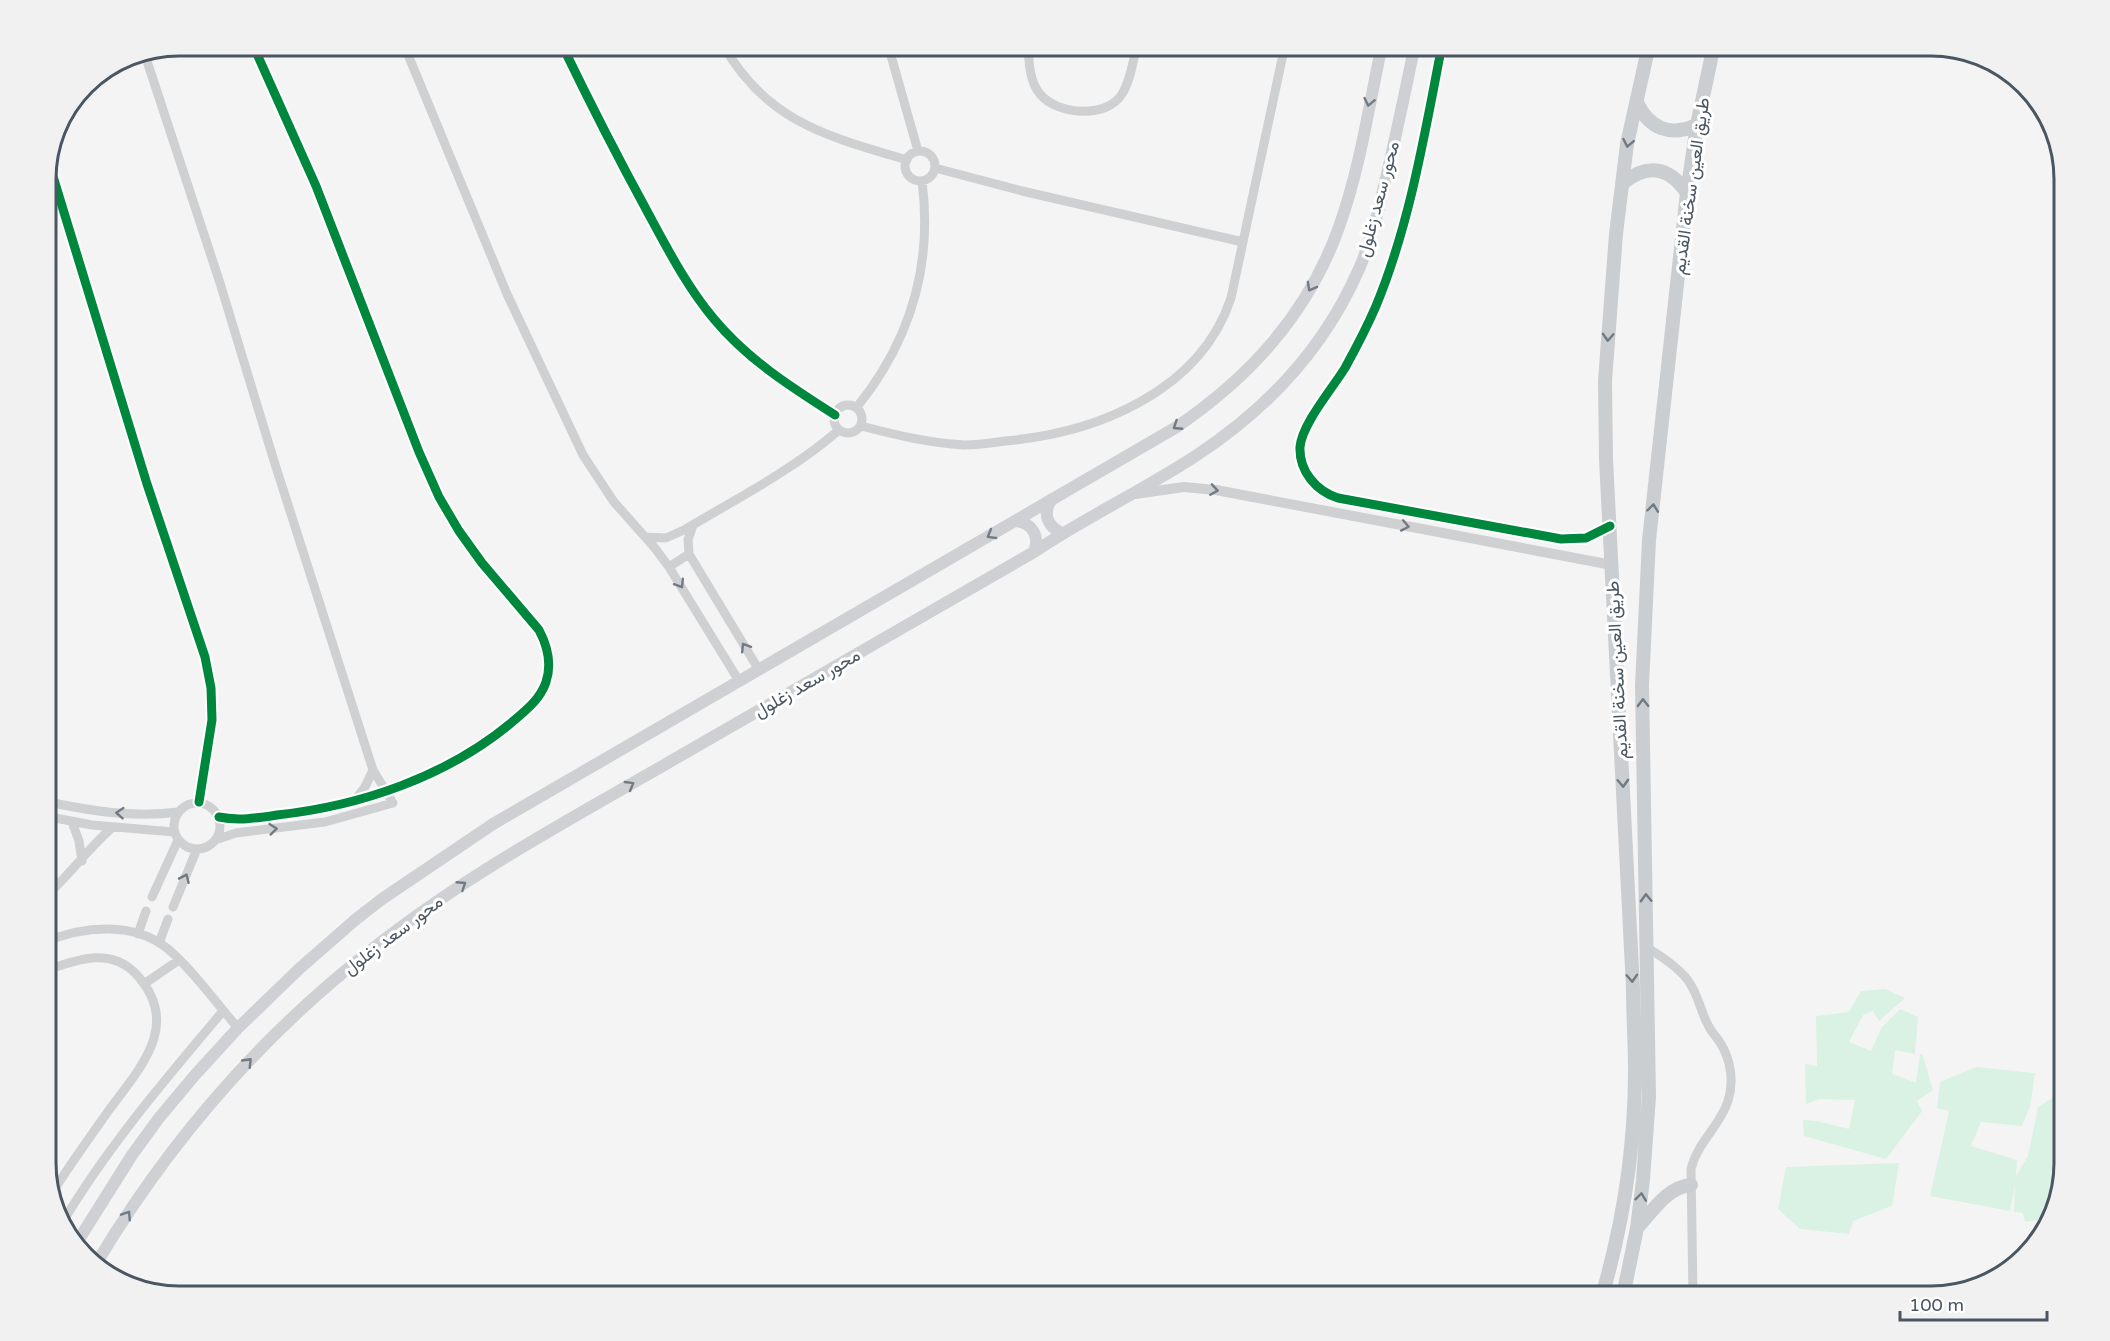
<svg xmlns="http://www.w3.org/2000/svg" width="2110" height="1341" font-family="'Varela Round',Vazirmatn,sans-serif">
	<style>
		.green { fill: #d9f2e3 }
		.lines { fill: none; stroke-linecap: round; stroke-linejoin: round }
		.minor { stroke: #ced0d2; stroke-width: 9 }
		.tertiary { stroke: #ced0d2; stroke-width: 10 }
		.secondary { stroke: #ced0d4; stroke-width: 12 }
		.primary { stroke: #caced1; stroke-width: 14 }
		.cycleway-casing { stroke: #fff; stroke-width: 13 }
		.cycleway { stroke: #00873e; stroke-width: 9 }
		.oneway { stroke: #727b84 }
		.oneway2 { stroke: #707a83 }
		.oneway3 { stroke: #727b83 }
		.labels { text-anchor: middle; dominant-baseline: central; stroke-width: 6; stroke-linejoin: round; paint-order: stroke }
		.street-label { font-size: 18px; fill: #4a5661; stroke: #fff }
		.rim { fill: none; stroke: #4a5661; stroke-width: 3 }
	</style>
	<rect width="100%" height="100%" fill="#f4f4f4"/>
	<!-- green -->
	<path class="green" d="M1885,989L1905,998L1879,1021L1873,1011L1863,1015L1849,1042L1871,1051L1882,1027L1900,1009L1918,1017L1915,1054L1895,1050L1892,1074L1916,1083L1920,1055L1922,1053L1933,1090L1917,1101L1922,1111L1886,1159L1804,1136L1803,1120L1817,1121L1849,1129L1855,1100L1819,1099L1806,1104L1805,1064L1817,1066L1816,1016L1849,1012L1861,991Z
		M1976,1067L2035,1073L2030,1107L2022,1126L1981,1122L1971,1146L2017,1160L2016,1176L2028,1156L2038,1107L2054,1097L2065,1101V1163L2047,1223L2039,1220L2025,1222L2023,1213L2014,1212L2015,1185L2010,1211L1930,1196L1949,1111L1937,1108L1940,1082Z
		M1899,1163L1892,1206L1853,1221L1849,1234L1800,1229L1778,1209L1786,1167Z"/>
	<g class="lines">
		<!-- minor -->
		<path class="minor" d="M404,45L507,294L583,455L614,502L654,547L669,567L739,681
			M562,45C589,101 617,156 647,211C667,248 687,287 714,319C747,359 791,387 835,415
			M723,45C767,122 827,136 907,160
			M888,45L918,151
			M1028,45C1029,61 1029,81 1040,94C1057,115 1107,119 1122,94C1131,80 1133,60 1137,45
			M144,52L220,283L274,461L373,770L393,803L325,822L236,833L215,840
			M905 166a15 15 0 1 1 30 0a15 15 0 1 1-30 0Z
			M48,160L147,484L205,657L211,688L212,720L199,802
			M935,168L1022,191L1243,242
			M834 419a14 14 0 1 1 28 0a14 14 0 1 1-28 0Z
			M857,407C911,340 933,266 922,181
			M861,426C896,435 929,443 964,445C978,445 992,443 1005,441C1096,433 1200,392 1231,298L1285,45
			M693,525L688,540L689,554L759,670
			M645,537L666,538L684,530C736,499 793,470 839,430
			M669,567L689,554
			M45,801C88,811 135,818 178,812
			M354,801L365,787L373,770
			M174 826a23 23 0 1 1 46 0a23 23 0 1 1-46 0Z
			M45,816L92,825L174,832
			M219,817C238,821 257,818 277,815C360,806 446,777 511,723C525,711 540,700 546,682C552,664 548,647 539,630L482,563L459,531L439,497L419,452L316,186L253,45
			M72,822L79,841L82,861
			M45,897C70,875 88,848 113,827
			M152,897L178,840
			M173,907L197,849
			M138,934L146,911
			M45,942C83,926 134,921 168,949C192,969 217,1004 238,1028
			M159,943L168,919
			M1648,948C1662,957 1676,966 1687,979C1698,993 1700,1010 1708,1025C1711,1032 1717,1037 1721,1044C1731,1061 1734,1082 1728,1101C1720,1126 1697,1143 1691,1169L1693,1296
			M45,971C75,960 109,947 135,973C183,1023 141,1067 109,1110C90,1137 70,1165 52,1193
			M144,984L179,960
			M61,1225C107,1147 165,1080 223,1011"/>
		<!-- tertiary -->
		<path class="tertiary" d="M1442,45C1425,132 1410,224 1376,306C1367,327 1356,348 1345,368C1332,389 1302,424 1300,447C1299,471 1316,491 1338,498L1561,539L1586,538L1610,526
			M1135,494L1184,487L1216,490L1612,565"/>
		<!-- secondary -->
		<path class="secondary" d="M1052,499C1042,512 1047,527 1062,533
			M1016,521C1033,523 1040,537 1034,552
			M76,1244L132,1155L159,1118L195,1075L238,1028L299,969L355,920L382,899L493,824L1175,428C1250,377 1308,314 1339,227C1360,169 1369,105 1382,45
			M96,1264C170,1140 265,1031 380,943C475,869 582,813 685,753C801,686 917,619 1034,552C1086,517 1144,490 1197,455C1267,409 1325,347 1359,269C1371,242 1378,212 1385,182C1396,137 1405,91 1415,45"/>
		<!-- primary -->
		<path class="primary" d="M1637,103C1650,129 1670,137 1697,125
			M1622,184C1646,163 1669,166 1687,193
			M1637,1228C1652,1212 1667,1187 1691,1185
			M1602,1296C1623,1224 1635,1145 1635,1070C1635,1043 1633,1015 1633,988L1606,459L1605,381L1616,234L1627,144L1649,45
			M1623,1296L1637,1228L1643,1180L1649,1096L1642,685L1649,540L1687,193L1697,125L1714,45"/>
		<!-- cycleway casing -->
		<g class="cycleway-casing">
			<path id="cycleway" d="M562,45C589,101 617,156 647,211C667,248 687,287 714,319C747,359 791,387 835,415
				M1442,45C1425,132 1410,224 1376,306C1367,327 1356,348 1345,368C1332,389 1302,424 1300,447C1299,471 1316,491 1338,498L1561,539L1586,538L1610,526
				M48,160L147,484L205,657L211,688L212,720L199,802
				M219,817C238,821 257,818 277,815C360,806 446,777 511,723C525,711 540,700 546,682C552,664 548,647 539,630L482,563L459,531L439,497L419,452L316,186L253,45"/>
		</g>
		<!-- cycleway -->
		<use href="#cycleway" class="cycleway"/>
	</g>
	<!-- one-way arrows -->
	<defs><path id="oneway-chevron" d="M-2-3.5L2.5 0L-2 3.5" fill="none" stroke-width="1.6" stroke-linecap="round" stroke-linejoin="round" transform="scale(1.5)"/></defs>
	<g class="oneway">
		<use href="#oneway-chevron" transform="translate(1369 102) rotate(102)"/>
		<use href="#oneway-chevron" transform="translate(1311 287) rotate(119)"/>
		<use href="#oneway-chevron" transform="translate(1177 426) rotate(147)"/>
		<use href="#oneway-chevron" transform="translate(991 535) rotate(150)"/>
		<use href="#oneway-chevron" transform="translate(630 785) rotate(-30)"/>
		<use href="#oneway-chevron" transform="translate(462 885) rotate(-33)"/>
		<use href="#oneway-chevron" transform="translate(248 1062) rotate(-46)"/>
		<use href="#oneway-chevron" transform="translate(127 1215) rotate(-57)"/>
	</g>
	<g class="oneway2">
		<use href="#oneway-chevron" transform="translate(1628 143) rotate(101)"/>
		<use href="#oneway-chevron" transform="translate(1608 337) rotate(93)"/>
		<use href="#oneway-chevron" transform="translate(1653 508) rotate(-83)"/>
		<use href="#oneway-chevron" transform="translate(1643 703) rotate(-91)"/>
		<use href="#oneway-chevron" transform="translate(1623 783) rotate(87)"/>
		<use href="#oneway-chevron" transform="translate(1646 898) rotate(-92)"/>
		<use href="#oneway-chevron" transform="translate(1632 978) rotate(87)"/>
		<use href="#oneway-chevron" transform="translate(1641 1197) rotate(-83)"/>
	</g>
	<g class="oneway3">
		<use href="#oneway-chevron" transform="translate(1214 490) rotate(9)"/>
		<use href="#oneway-chevron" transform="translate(1405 526) rotate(11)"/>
		<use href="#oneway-chevron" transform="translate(680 584) rotate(58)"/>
		<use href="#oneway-chevron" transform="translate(745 647) rotate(-122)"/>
		<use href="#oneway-chevron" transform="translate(120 813) rotate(-176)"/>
		<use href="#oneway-chevron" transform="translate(273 829) rotate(-6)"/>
		<use href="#oneway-chevron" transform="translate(185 878) rotate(-66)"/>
	</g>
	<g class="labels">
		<!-- street labels -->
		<g class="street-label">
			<text transform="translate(1691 186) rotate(-82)">طريق العين سخنة القديم</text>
			<text transform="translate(1378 199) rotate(-75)">محور سعد زغلول</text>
			<text transform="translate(1617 670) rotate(-93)">طريق العين سخنة القديم</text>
			<text transform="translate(807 683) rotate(-30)">محور سعد زغلول</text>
			<text transform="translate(393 935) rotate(-37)">محور سعد زغلول</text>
		</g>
	</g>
	<!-- crop -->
	<path d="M0 0H2110V1341H0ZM179 56H1931A123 123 0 0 1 2054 179V1163A123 123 0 0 1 1931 1286H179A123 123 0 0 1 56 1163V179A123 123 0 0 1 179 56Z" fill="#f1f1f2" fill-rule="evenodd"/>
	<path class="rim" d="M179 56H1931A123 123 0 0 1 2054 179V1163A123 123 0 0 1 1931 1286H179A123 123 0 0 1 56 1163V179A123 123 0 0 1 179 56Z"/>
	<!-- scale -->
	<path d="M1900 1311v9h147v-9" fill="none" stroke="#4a5661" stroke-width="3"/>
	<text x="1909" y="1311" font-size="18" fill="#4a5661" stroke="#ffffff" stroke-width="4.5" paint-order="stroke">100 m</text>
</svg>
